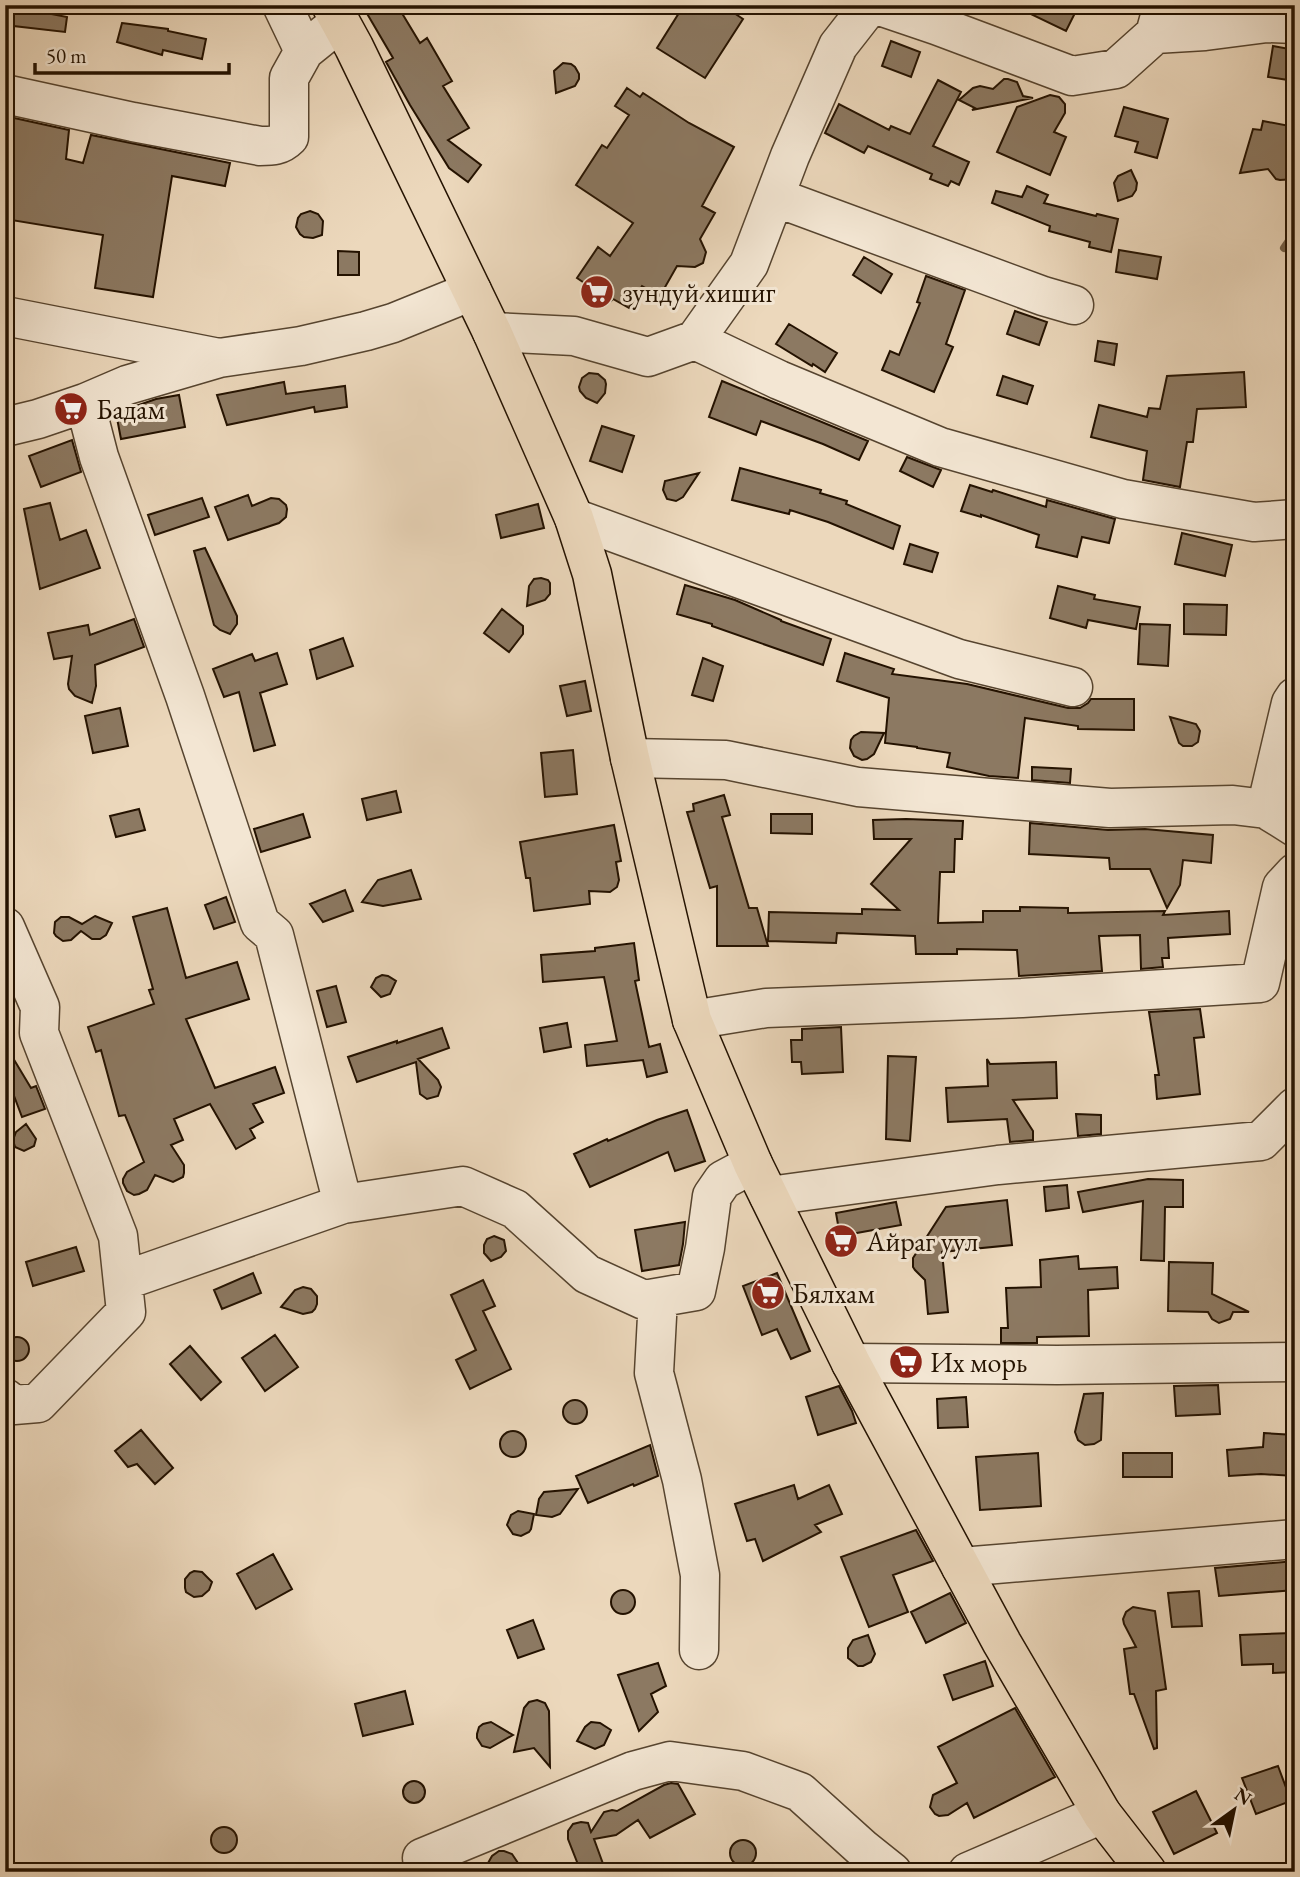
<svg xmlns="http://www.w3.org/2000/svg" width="1300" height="1877" font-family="'EB Garamond',serif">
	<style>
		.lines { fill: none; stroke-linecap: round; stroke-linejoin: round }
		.stream { stroke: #73614a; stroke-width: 8 }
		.building { fill: #8c7962; stroke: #241200; stroke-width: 2 }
		.minor-casing { stroke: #56442f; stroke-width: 41 }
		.major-casing { stroke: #241200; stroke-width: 41 }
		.minor { stroke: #f3e6d3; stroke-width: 38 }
		.major { stroke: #ecd8bc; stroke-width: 38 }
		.labels { text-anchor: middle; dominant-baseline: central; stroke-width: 6; stroke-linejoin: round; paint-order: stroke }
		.poi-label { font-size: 28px; fill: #241200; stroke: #f3e6d3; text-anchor: start }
	</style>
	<rect width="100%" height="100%" fill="#ecd8bc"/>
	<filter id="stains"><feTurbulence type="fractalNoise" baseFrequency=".00286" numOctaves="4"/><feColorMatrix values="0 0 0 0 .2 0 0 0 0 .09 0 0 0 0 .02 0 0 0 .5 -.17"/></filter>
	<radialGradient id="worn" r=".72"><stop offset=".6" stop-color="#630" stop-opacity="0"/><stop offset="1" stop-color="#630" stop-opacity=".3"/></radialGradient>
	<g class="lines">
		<!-- stream -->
		<path class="stream" d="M1284,248L1295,232"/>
	</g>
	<!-- building -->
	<path class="building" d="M5,5L67,17L65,32L5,25Z
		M362,5H397L420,43L427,38L452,81L443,86L469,128L448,140L481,165L468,182L449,168L410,105L386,62L393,58Z
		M684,5H722L743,19L705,78L657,48Z
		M1012,5H1079L1066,31Z
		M122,23L168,29V31L206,39L202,59L163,50L162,55L117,42Z
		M891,41L920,52L911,77L882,66Z
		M1273,46L1295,50V81L1268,77Z
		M563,63L571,64L575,67L579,74V79L575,86L556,93L554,71Z
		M1004,79H1008L1017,82L1023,96L1033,98L972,110L975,108L959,100L973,88L980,86L993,89Z
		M938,80L961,92L933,146L969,162L959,185L951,181L948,186L930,179L932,174L868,146L864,153L825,133L839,104L889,130L891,126L910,134Z
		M627,88L640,97L643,93L689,123L734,147L702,206L715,213L700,239L706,252L703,263L695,267L677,266L660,296L642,286L629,308L613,299L611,301L577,278L598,247L610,256L633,223L576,185L602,145L607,148L629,115L615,106Z
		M1050,95L1059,97L1065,104V113L1054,132L1066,137L1050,175L997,152L1017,107Z
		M1124,107L1168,119L1157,158L1135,152L1138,142L1115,136Z
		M5,116L69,130L66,159L83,163L91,135L230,163L225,186L172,176L153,297L95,288L103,235L5,219Z
		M1263,121L1295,127V179L1280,180L1276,179L1268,169L1240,173L1253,129L1261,130Z
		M1131,170L1137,183L1136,190L1132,196L1118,201L1114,183L1118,176Z
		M1027,186L1048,195L1044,203L1096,216L1097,214L1118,219L1111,252L1089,247L1090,242L1049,231L1050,226L992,203L996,191L1022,197Z
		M310,211L318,214L323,221L322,235L313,238L304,237L300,234L296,227L298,218L301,214Z
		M1119,250L1161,257L1157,279L1116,272Z
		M338,251L359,252V275H338Z
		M864,257L892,274L881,293L853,275Z
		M926,276L965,290L946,344L953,347L934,392L882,370L890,351L899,355L920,303L917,302Z
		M1015,311L1047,322L1039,345L1007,334Z
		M789,324L837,353L825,372L813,364L812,366L776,344Z
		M1098,341L1117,344L1114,365L1095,361Z
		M1244,372L1246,407L1197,409L1193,442H1187L1180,487L1143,480L1147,451L1091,437L1099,405L1147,417L1149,408L1160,409L1167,376Z
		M589,373L598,374L605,380L606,384L605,393L597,403L586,398L580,391L579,387L582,378Z
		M1003,376L1033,386L1027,404L997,395Z
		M722,381L868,441L859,460L823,444L761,421L756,435L709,417Z
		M284,382L286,394L345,386L347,407L315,412L314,407L227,425L217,395Z
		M179,395L185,427L121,439L116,413L156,399Z
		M602,426L634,436L622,472L590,461Z
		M72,440L81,472L41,487L29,456Z
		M907,457L941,470L933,487L900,471Z
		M740,468L821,490L820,493L847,501L846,504L900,526L893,549L828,522L790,510L789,514L732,500Z
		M699,473L683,497L676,501L667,499L663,490L665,481Z
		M970,485L992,492L993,490L1046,507L1047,500L1115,519L1109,543L1082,537L1077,557L1036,547L1039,535L981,515V517L961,511Z
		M248,495L252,506L271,498L279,499L286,505L287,509L286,517L279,523L228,540L215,507Z
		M202,498L209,517L155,535L148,515Z
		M50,503L60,540L86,530L100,568L40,589L24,509Z
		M538,504L544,528L501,538L496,515Z
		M1182,533L1232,545L1225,576L1175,564Z
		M910,544L938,553L932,572L904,564Z
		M205,548L237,616V624L230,634L220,630L214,625L194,551Z
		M541,578L548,580L550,583V594L545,600L527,606L529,586L534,579Z
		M685,585L735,600L781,620V621L831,639L823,665L712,626V624L677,614Z
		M1058,586L1095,595L1094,599L1140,607L1136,629L1088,620L1086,628L1050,618Z
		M1184,604L1227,605L1226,635L1184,634Z
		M502,609L523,626V634L509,652L484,633Z
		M134,619L144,647L95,665L96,686L92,703L75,696L69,689L68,684L72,656L54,659L48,633L88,625L90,635Z
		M1140,624L1170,625L1168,666L1138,664Z
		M343,638L353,666L317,679L310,650Z
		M277,653L287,684L260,693L275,745L254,751L239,692L224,697L213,669L252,654L255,661Z
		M845,653L894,669L892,674L967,684L1068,708H1080L1088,703L1091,699H1134V730L1078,729V726L1025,718L1018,778L989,776L947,767L950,753L917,748V747L885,743L889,698L837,681Z
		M703,658L723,666L713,701L692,695Z
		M585,681L591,711L567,716L560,686Z
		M120,708L128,746L93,753L85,716Z
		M1170,717L1196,724L1200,731L1198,742L1192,746H1183L1179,743Z
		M861,732L884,733L874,754L867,759L862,760L854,756L850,748L851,740L854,736Z
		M573,750L577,794L545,797L541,753Z
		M1032,767L1071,769L1070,783L1032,780Z
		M396,791L401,812L367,820L362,799Z
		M724,795L730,815L722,817L749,908H757L768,946H717V886L710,888L687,812L694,811L693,804Z
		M139,809L145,830L116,837L110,816Z
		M303,814L310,837L261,852L254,829Z
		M771,814H812V834L771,833Z
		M906,819L963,821L962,839H955L954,872H940L938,923L983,922V911H1020V907L1068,908V913L1165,911L1163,915L1229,911L1230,934L1168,938L1169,958H1162L1163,967L1141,969L1140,935L1099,936L1102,971L1019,976L1017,950L957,949V954H916L915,936L837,933L836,943L768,941L769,912L862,914V909L899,910L871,884L911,839H874L873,820Z
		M1030,823L1108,830L1145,829L1213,835L1211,863L1183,860L1180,885L1167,908L1150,869H1110L1109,858L1029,854Z
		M614,825L621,861L616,862L619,880L617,887L610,892L589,891L590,904L534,911L530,878H526L520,842Z
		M411,870L421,899L383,906L362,902L378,880Z
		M345,890L353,911L323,922L310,904Z
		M226,897L235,922L214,929L205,905Z
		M167,908L186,978L237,962L249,999L186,1019L215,1088L275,1067L284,1093L253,1104L263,1122L250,1129L255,1138L236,1149L210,1104L174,1119L183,1140L171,1145L184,1165V1173L183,1177L173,1182L155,1175L147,1190L139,1194L134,1195L127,1191L123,1183V1179L127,1172L144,1162L125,1115L119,1116L101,1050L96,1052L88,1027L154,1004L149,990L153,989L133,917Z
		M95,916L112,923L106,935L100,939H92L81,931L71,940L63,941L56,936L54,933L55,922L61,917H69L82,924Z
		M634,943L639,980L635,981L649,1047L660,1044L667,1072L647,1077L643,1060L587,1066L585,1045L617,1041L604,977L543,982L541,955L595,951V948Z
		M382,975L388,976L396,981L390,994L381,997L371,987L376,978Z
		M336,986L346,1022L327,1027L317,991Z
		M1200,1009L1204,1037L1194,1038L1200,1094L1157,1099L1155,1075H1159L1149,1012Z
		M567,1023L571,1047L544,1052L540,1028Z
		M841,1027L843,1072L802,1074L801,1062H792L791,1040H802V1029Z
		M442,1028L449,1048L418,1059L438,1080L441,1087L438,1096L427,1099L420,1094L416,1062L357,1082L348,1057L397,1041V1043Z
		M10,1053L31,1088L36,1086L45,1109L22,1117L5,1072V1056Z
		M888,1056L916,1057L910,1141L886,1139Z
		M987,1059L990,1064L1056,1062L1057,1098L1013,1100L1033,1131V1140L1010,1142L1007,1119L948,1122L946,1088L988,1086Z
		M687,1110L705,1161L675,1171L668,1152L590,1187L574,1154L607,1139L608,1141L657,1120Z
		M1076,1114L1101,1115V1134L1078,1136Z
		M26,1124L36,1139L34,1146L24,1151L15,1147L13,1140L16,1132Z
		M1148,1179L1183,1180V1207H1165L1164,1261L1141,1260L1143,1201L1083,1212L1078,1192Z
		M1067,1185L1069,1208L1046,1211L1044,1187Z
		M1007,1200L1012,1245L942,1252L948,1312L928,1314L925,1280L915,1270L913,1267V1258L946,1207Z
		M896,1202L901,1225L840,1236L836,1213Z
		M685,1222L683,1244L679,1265L642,1271L635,1230Z
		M494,1236L504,1240L506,1251L501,1257L491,1261L484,1253V1245L487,1239Z
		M76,1247L84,1271L33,1286L26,1262Z
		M1078,1256L1079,1269L1117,1267L1118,1288L1088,1290L1089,1336L1037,1337V1343H1001V1328H1008L1006,1288L1041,1287L1040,1260Z
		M1169,1262L1213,1263L1212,1294L1249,1312H1233L1230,1319L1219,1323L1212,1319L1208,1312L1168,1311Z
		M253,1273L261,1293L222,1309L214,1290Z
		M777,1273L810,1351L791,1359L777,1329L762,1335L743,1286Z
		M483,1280L495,1306L483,1311L511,1369L470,1389L456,1360L476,1350L451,1295Z
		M303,1287L311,1289L317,1296V1304L315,1309L312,1312L303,1314L281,1307L295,1290Z
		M275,1335L298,1367L265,1391L242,1358Z
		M5 1349a12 12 0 1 1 24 0a12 12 0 1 1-24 0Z
		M190,1346L221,1382L201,1400L170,1364Z
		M1218,1385L1220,1414L1176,1416L1174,1386Z
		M839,1386L852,1411L856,1423L818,1435L806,1397Z
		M1103,1393L1101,1440L1094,1444L1085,1445L1078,1440L1075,1432L1084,1394Z
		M966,1397L968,1427L938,1428L937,1399Z
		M563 1412a12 12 0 1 1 24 0a12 12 0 1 1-24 0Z
		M141,1430L173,1468L155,1484L137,1464L128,1467L115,1451Z
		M500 1444a13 13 0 1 1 26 0a13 13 0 1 1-26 0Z
		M1264,1433L1295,1435V1476L1261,1474L1229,1476L1227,1450L1263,1447Z
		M650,1445L658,1476L634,1486L633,1484L588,1503L576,1476Z
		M1038,1453L1041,1506L980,1510L976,1457Z
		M1123,1453H1172V1477H1123Z
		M794,1485L798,1499L829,1485L842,1514L815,1525L821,1532L763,1561L755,1539L747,1541L735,1504Z
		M578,1489L560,1514L552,1517L536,1515L539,1499L544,1492Z
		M518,1511L534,1514L531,1529L529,1532L521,1536L513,1534L507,1525L511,1515Z
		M916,1530L933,1561L893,1575L908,1612L869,1627L841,1557Z
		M273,1554L292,1589L256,1609L237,1574Z
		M1295,1561V1590L1219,1596L1215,1568Z
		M194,1571L202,1572L212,1582L209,1590L202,1596L194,1597L186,1592L185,1588V1579L190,1573Z
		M611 1602a12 12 0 1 1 24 0a12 12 0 1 1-24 0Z
		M1199,1591L1202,1626L1172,1627L1168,1593Z
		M950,1593L966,1623L926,1643L911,1612Z
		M1133,1607L1155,1611L1166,1689L1156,1691L1157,1748L1154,1749L1134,1694H1130L1124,1649L1136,1647L1124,1624L1123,1619L1126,1612Z
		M533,1620L544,1649L518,1658L507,1630Z
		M1292,1633L1294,1672L1273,1673V1664L1242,1665L1240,1635Z
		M868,1635L875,1654L871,1662L863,1666H858L848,1658V1648L853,1640Z
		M985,1661L993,1686L953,1700L944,1675Z
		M658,1663L666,1686L651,1694L658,1712L639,1731L618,1675Z
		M405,1691L413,1724L363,1736L355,1704Z
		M537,1700L545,1703L549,1711L550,1767L534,1748L514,1752L524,1708L529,1702Z
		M1015,1708L1055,1777L974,1818L967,1803L948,1815L939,1816L935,1814L930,1807L933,1795L957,1783L938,1747Z
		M491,1722L513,1735L490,1748L482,1746L477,1738V1734L479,1727L483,1724Z
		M591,1722L600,1723L611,1730L604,1745L595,1749L577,1741L585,1727Z
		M1278,1766L1291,1801L1256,1814L1242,1778Z
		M403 1792a11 11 0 1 1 22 0a11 11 0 1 1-22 0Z
		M671,1783L678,1784L695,1814L650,1838L638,1820L616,1835L594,1839L606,1872H581L568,1839V1831L573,1824L581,1822L588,1823L591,1832L604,1812L612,1810L617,1811L664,1785Z
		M1196,1791L1217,1833L1174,1854L1153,1812Z
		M211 1840a13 13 0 1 1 26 0a13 13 0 1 1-26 0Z
		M730 1853a13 13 0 1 1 26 0a13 13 0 1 1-26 0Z
		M499,1851H504L512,1854L524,1872H483L492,1856Z"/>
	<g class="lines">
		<!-- minor casing -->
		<g class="minor-casing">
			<path id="minor" d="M282,5L304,51
				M877,5L936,25L1072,76L1116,69L1155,34L1163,5
				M1155,34L1205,31L1267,23L1295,24
				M5,94L133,122L260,146C272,146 280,146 289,137V78L304,51L340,22
				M775,197L1043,296L1074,305
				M5,316L219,358L301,346L366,331L393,323L472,291
				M492,332L574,336L648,357L695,340L779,380L940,447L1123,499L1254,522L1295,519
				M695,340L749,264L790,156L838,46L870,5
				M219,358L127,385L85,403L99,457L185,696L260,923L274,935L343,1204
				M5,427L38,419L85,403
				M574,518L959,659L1073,687
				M630,758L726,760L858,787L1110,808L1233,805L1266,809L1295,827
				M1266,809L1291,703L1295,697
				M5,927L40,1007L39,1033L118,1236L126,1312L38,1403L14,1405L5,1398
				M692,1020L766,1008L1022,998L1260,983L1282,887L1295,873
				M769,1196L998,1165L1261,1141L1295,1107
				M123,1281L343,1204L463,1186L515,1209L587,1274L644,1300L696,1291L705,1248L712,1196L723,1180L753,1164
				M658,1298L654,1373L682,1480L700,1575L699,1650
				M851,1363L1057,1365L1295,1362
				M961,1567L1295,1539
				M422,1858L633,1771L670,1761L743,1771L800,1792L862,1848L892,1872
				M968,1872L1102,1814"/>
		</g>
		<!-- major casing -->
		<g class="major-casing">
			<path id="major" d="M331,5L354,47L492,332L574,518L592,574L630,758L692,1020L753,1164L851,1363L1002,1643L1102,1814L1147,1872"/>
		</g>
		<!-- minor -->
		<use href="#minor" class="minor"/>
		<!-- major -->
		<use href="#major" class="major"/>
	</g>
	<!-- icons -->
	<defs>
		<g id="supermarket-disc" transform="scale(1.75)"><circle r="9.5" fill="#8f2418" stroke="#f3e6d3"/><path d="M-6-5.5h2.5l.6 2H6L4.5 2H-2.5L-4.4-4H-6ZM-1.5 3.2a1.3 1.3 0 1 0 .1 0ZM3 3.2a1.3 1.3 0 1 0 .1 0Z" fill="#fff"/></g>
	</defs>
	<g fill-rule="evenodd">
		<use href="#supermarket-disc" x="597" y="292"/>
		<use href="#supermarket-disc" x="71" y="409"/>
		<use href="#supermarket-disc" x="841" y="1241"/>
		<use href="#supermarket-disc" x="768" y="1293"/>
		<use href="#supermarket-disc" x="906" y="1362"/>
	</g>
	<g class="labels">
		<!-- poi labels -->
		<g class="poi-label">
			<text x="622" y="292">зундуй хишиг</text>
			<text x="96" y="409">Бадам</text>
			<text x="866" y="1241">Айраг уул</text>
			<text x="792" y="1293">Бялхам</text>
			<text x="930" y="1362">Их морь</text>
		</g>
	</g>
	<!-- margin -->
	<rect width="1300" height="1877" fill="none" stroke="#ecd8bc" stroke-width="28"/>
	<rect x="7" y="7" width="1286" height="1863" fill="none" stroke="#241200" stroke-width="3.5"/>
	<rect x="14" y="14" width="1272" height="1849" fill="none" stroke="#241200" stroke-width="2"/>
	<!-- north arrow -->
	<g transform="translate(1234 1810) rotate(33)" stroke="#f3e6d3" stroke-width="5" paint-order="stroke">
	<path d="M0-5L12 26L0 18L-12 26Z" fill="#241200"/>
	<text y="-10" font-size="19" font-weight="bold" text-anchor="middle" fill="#241200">N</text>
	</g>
	<!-- scale -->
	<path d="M35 63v10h194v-10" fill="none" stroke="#241200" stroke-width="3.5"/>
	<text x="46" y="63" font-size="21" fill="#241200" stroke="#f3e6d3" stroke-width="5" paint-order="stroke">50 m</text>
	<rect width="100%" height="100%" filter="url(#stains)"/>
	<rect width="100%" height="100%" fill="url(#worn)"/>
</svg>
